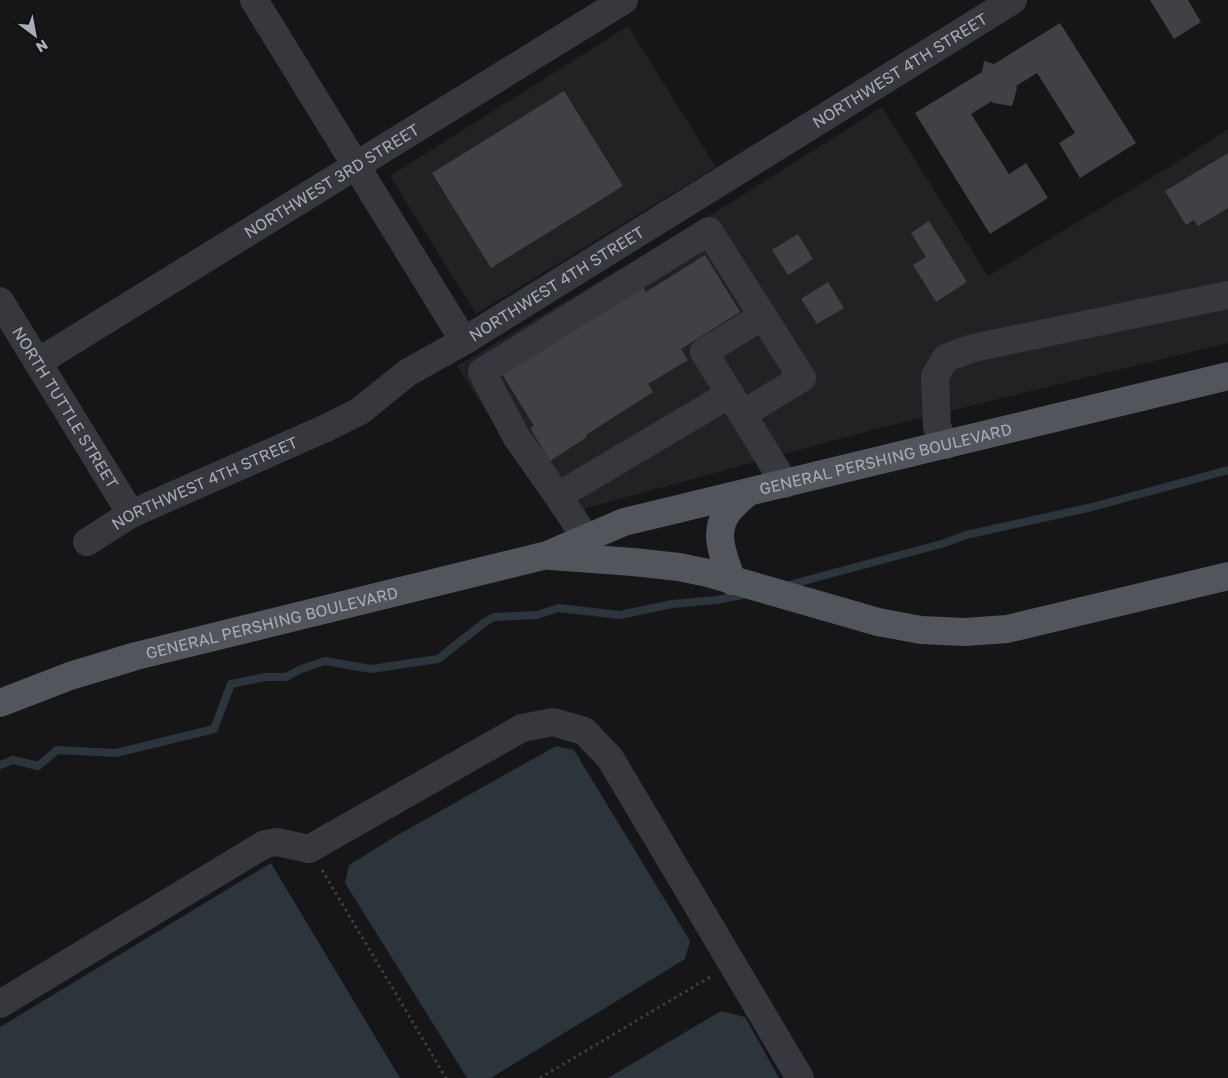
<svg xmlns="http://www.w3.org/2000/svg" width="1228" height="1078" font-family="'Golos Text',sans-serif">
	<style>
		.built { fill: #222225 }
		.water { fill: #2c353c }
		.lines { fill: none; stroke-linecap: round; stroke-linejoin: round }
		.stream { stroke: #2c353c; stroke-width: 8 }
		.building { fill: #404145 }
		.path { stroke: #3d3f44; stroke-width: 3; stroke-dasharray: 2.5 4; stroke-linecap: butt }
		.minor { stroke: #37383d; stroke-width: 28 }
		.major { stroke: #53555c; stroke-width: 28 }
		.labels { text-anchor: middle; dominant-baseline: central; stroke-width: 4; stroke-linejoin: round; paint-order: stroke }
		.street-label { font-size: 16px; fill: #a8adb8; stroke: #111113 }
	</style>
	<rect width="100%" height="100%" fill="#161618"/>
	<!-- built -->
	<path class="built" d="M628,26L716,167L476,314L390,176Z
		M882,107L988,276L1182,159L1228,129V343L872,430L554,517L457,366L730,203Z"/>
	<!-- water -->
	<path class="water" d="M556,746L574,750L690,941L685,959L491,1078H467L345,883L349,865L396,836Z
		M271,863L400,1078H0V1027Z
		M721,1011L745,1017L779,1078H608Z"/>
	<g class="lines">
		<!-- stream -->
		<path class="stream" d="M785,586L945,543L966,535L1092,507L1228,470
			M0,765L13,760L38,766L57,750L116,753L214,729L231,684L265,677H286L301,669L325,661L371,669L438,659L485,622L494,617L537,615L558,608L620,615L672,604L717,600L747,594"/>
	</g>
	<!-- building -->
	<path class="building" d="M1150,0H1188L1201,22L1174,39Z
		M1060,23L1136,143L1080,178L1059,143L1075,133L1037,73L1016,86L1017,88L1012,106L993,103L992,101L971,114L1009,174L1026,163L1048,198L990,234L915,113L982,72L984,61L994,64Z
		M564,91L623,186L491,268L432,173Z
		M1228,153V208L1198,226L1194,220L1186,225L1165,191Z
		M929,221L967,282L936,302L913,265L926,257L911,233Z
		M798,234L813,259L788,275L772,250Z
		M705,255L740,312L681,349L688,360L648,384L653,392L586,435L587,437L550,461L530,428L534,426L499,369L640,282L646,292Z
		M828,282L844,308L817,324L801,299Z"/>
	<g class="lines">
		<!-- path -->
		<path class="path" d="M322,870L446,1078
			M540,1078L710,977"/>
		<!-- minor -->
		<g class="minor">
			<path d="M254,0L464,341"/>
			<path id="s1" d="M0,301L131,514"/>
			<path id="s2" d="M38,362L624,0"/>
			<path d="M730,394L704,352L763,316"/>
			<path d="M946,445L937,427L935,376L946,358L973,348L1228,295"/>
			<path d="M558,496L517,438L482,372L709,231L802,378L743,414"/>
			<path d="M586,538L558,496L730,394L785,484"/>
			<path id="s3" d="M87,542L131,514L326,428L360,411L407,373L464,341L1013,0"/>
			<path d="M0,1004L265,844L277,842L309,849L522,728L553,722L584,731L610,758L800,1078"/>
		</g>
		<!-- major -->
		<g class="major">
			<path d="M551,556L633,562L679,567L708,573L878,622L921,630L965,632L1007,629L1228,576"/>
			<path d="M732,581C725,559 712,534 727,513C732,506 740,499 747,493"/>
			<path id="s4" d="M0,703L70,676L136,656L547,555L624,522L1228,376"/>
		</g>
	</g>
	<g class="labels">
		<!-- street labels -->
		<g class="street-label">
			<text stroke="none"><textPath href="#s3" startOffset="942">NORTHWEST 4TH STREET</textPath></text>
			<text stroke="none"><textPath href="#s2" startOffset="345">NORTHWEST 3RD STREET</textPath></text>
			<text stroke="none"><textPath href="#s3" startOffset="538">NORTHWEST 4TH STREET</textPath></text>
			<text stroke="none"><textPath href="#s1" startOffset="125">NORTH TUTTLE STREET</textPath></text>
			<text stroke="none"><textPath href="#s4" startOffset="920">GENERAL PERSHING BOULEVARD</textPath></text>
			<text stroke="none"><textPath href="#s3" startOffset="132">NORTHWEST 4TH STREET</textPath></text>
			<text stroke="none"><textPath href="#s4" startOffset="284">GENERAL PERSHING BOULEVARD</textPath></text>
		</g>
	</g>
	<!-- north arrow -->
	<g transform="translate(35 35) rotate(148)" stroke="#111113" stroke-width="4" paint-order="stroke">
	<path d="M0-4L9 19L0 12L-9 19Z" fill="#a8adb8"/>
	<text y="-8" font-size="14" font-weight="bold" text-anchor="middle" fill="#a8adb8">N</text>
	</g>
</svg>
